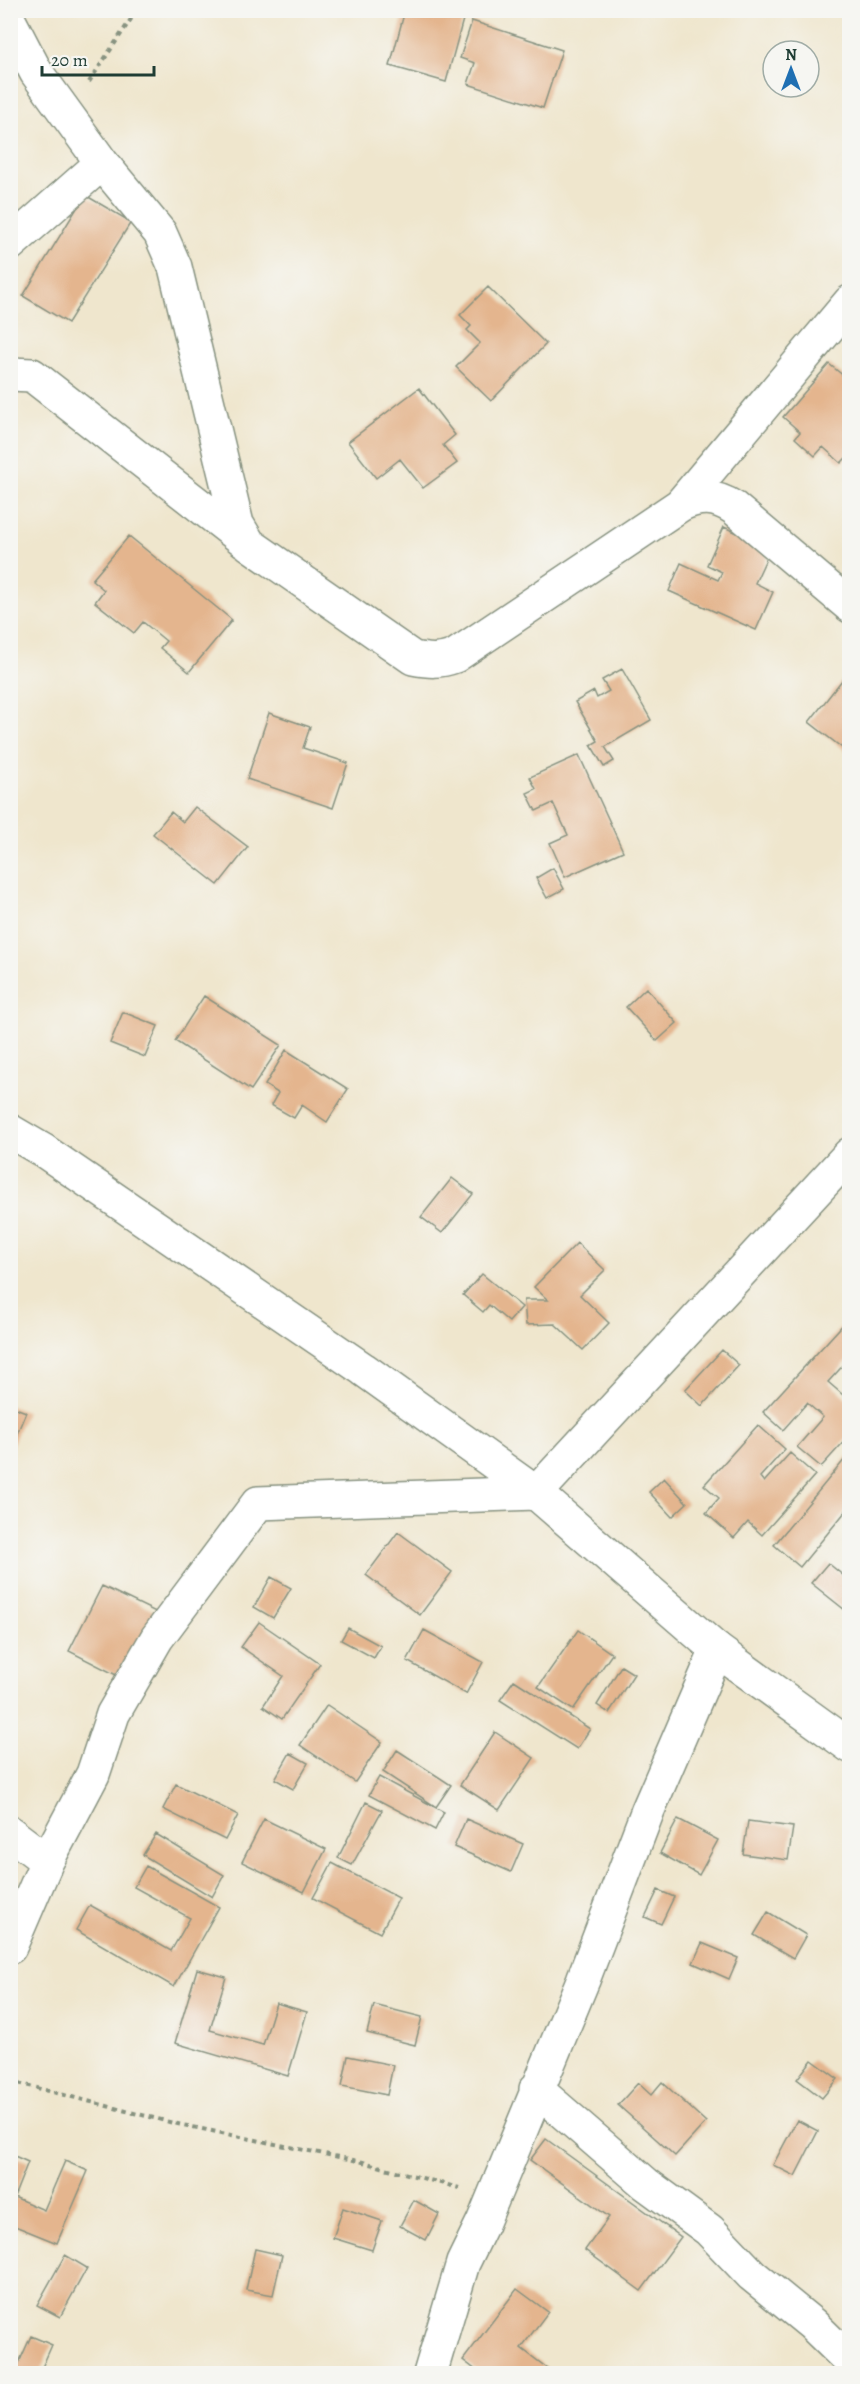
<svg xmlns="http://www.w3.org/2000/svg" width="860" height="2384" font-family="Alegreya,serif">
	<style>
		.building { fill: #e4b58e }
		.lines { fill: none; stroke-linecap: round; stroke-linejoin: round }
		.minor-casing { stroke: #879280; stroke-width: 36 }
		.tertiary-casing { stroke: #879280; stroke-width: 36 }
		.path { stroke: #879280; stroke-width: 4; stroke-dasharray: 4.5 4.5; stroke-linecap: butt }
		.minor { stroke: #fff; stroke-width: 33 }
		.tertiary { stroke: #fff; stroke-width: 33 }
	</style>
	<rect width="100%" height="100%" fill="#f6f6f2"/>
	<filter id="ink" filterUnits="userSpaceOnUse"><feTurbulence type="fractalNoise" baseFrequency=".0167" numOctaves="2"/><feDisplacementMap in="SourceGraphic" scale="12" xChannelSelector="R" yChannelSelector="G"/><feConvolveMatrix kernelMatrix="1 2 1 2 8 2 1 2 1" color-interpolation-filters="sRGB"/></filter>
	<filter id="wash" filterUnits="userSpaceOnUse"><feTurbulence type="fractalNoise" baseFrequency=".008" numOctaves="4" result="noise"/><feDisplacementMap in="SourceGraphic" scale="24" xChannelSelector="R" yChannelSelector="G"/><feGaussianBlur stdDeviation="1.35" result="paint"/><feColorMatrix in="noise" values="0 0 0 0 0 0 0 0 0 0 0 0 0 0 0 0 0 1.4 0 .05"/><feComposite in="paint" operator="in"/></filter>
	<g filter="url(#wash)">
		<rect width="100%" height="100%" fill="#efe6cd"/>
		<g id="blocks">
			<!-- building -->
			<path class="building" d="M405,10L465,12L446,82L390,66Z
				M472,21L562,50L543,108L468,84L475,63L460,58Z
				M85,195L131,222L68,323L23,296Z
				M488,287L546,344L491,401L456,367L480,343L467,330L471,326L460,315Z
				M829,364L850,381V454L841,463L823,447L815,456L795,438L800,432L783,417Z
				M419,388L455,435L443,445L457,463L423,488L400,459L376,478L348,442Z
				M724,527L771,548L755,583L773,592L756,630L669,591L681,563L718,580L722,572L707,565Z
				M129,536L232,620L189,672L160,648L166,641L143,622L134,633L95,602L104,590L92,580Z
				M622,669L651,720L605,747L614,761L604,767L591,745L598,741L575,702L594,691L597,698L609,691L602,680Z
				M850,670V754L809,722Z
				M269,713L310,727L303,748L348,763L333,808L247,779Z
				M579,755L623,851L565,877L550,843L568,835L553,803L536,811L527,793L536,789L530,777Z
				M195,807L248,847L218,885L153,834L171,812L183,822Z
				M553,868L564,889L547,898L536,878Z
				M646,988L677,1023L657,1041L626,1007Z
				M204,996L281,1045L251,1090L175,1041Z
				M123,1012L158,1026L145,1057L110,1043Z
				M286,1050L348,1089L327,1122L302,1105L294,1118L271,1105L278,1093L265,1085Z
				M452,1178L473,1194L442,1233L421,1217Z
				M577,1243L605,1270L580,1295L609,1323L583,1350L555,1324L526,1325L524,1300H548L534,1287Z
				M482,1274L522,1307L509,1322L489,1305L483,1312L463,1295Z
				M850,1317V1358L828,1382L850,1401V1435L821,1467L797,1447L823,1417L807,1403L783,1430L763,1412Z
				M722,1350L739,1365L702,1406L685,1390Z
				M10,1406L26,1412L11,1448H10Z
				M758,1425L785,1449L760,1477L764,1482L790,1453L815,1475L762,1535L748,1522L734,1538L706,1513L719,1498L704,1485Z
				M850,1453V1506L800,1567L774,1545Z
				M664,1478L687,1503L672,1517L649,1492Z
				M398,1532L452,1572L420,1615L366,1575Z
				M828,1563L850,1581V1614L811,1583Z
				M271,1577L291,1588L273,1618L254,1607Z
				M102,1586L158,1613L124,1679L69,1651Z
				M259,1622L320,1664L282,1719L263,1706L283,1676L241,1647Z
				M348,1628L381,1646L374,1658L341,1640Z
				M424,1630L483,1662L466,1694L407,1661Z
				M578,1630L612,1654L573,1710L538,1687Z
				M621,1666L634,1674L609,1713L597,1705Z
				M514,1680L590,1729L577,1749L500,1700Z
				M327,1705L382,1742L355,1782L300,1745Z
				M495,1732L534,1758L499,1810L460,1785Z
				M397,1750L451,1785L436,1807L383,1772Z
				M290,1753L308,1763L293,1789L275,1779Z
				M379,1777L444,1812L435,1830L369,1795Z
				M176,1784L238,1815L225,1840L163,1809Z
				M366,1802L382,1810L352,1865L338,1858Z
				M264,1819L326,1849L304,1892L242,1862Z
				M466,1819L523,1844L511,1872L454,1847Z
				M678,1819L718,1840L699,1875L660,1853Z
				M748,1821L793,1827L788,1860L743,1854Z
				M156,1834L224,1875L212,1897L143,1855Z
				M332,1863L399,1898L380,1933L313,1898Z
				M146,1866L219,1907L174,1987L76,1930L90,1905L171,1951L190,1918L134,1887Z
				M658,1890L674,1897L661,1924L645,1917Z
				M768,1912L806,1935L793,1958L754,1935Z
				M702,1943L738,1958L729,1979L693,1963Z
				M197,1969L226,1977L210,2030L263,2045L276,2003L307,2012L288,2076L175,2043Z
				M374,2005L422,2017L415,2045L367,2033Z
				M348,2056L393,2065L387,2095L342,2086Z
				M812,2060L838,2079L822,2098L797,2079Z
				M662,2082L706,2122L675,2156L618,2105L638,2083L651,2095Z
				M797,2120L818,2131L795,2176L773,2165Z
				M546,2139L681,2237L641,2291L585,2250L609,2217L530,2160Z
				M10,2154L28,2162L14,2197L44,2210L65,2161L88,2171L57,2243L10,2224Z
				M414,2200L439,2214L426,2240L400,2226Z
				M343,2208L382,2221L372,2250L333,2238Z
				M255,2249L282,2255L273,2295L246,2290Z
				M65,2255L87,2268L60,2317L37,2305Z
				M517,2289L548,2312L521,2348L551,2371L550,2374H481L463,2360Z
				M31,2336L52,2345L39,2374H14Z"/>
		</g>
	</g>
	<g filter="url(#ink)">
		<use href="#blocks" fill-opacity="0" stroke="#879280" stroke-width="1.5"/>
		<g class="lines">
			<!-- minor casing -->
			<g class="minor-casing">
				<path id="minor" d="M10,22L36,72L102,163L160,233L175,267L237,524L249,544L413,658C429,661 439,662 455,656L680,505C700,495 716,496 734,508L850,606
					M10,244L102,163
					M10,374L32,375L245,541
					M680,505L850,302
					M10,1833L47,1861
					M10,1947L47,1861L93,1774L113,1714L157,1638L258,1503L536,1493L850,1154
					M536,2089L646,2184L709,2230L752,2275L812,2324L850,2361
					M430,2374L463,2263L483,2222L583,1980L648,1810L717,1650"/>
			</g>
			<!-- tertiary casing -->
			<g class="tertiary-casing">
				<path id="tertiary" d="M10,1131L44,1151L363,1369L536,1493L717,1650L850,1746"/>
			</g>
			<!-- path -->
			<path class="path" d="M89,82L137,10
				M10,2081L173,2123L363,2162L459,2188"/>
			<!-- minor -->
			<use href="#minor" class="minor"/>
			<!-- tertiary -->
			<use href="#tertiary" class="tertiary"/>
		</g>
	</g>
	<!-- margin -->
	<rect width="860" height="2384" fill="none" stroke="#f6f6f2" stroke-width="36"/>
	<!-- north arrow -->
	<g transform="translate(791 69)"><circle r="28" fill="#f6f6f2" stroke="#a0aca6" stroke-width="1.5"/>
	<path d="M0-4.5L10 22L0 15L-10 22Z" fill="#1f6fb2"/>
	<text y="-9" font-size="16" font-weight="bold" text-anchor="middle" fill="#1f3d34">N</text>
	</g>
	<!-- scale -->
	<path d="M42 66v9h112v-9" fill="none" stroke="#1f3d34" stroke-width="3"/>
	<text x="51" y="66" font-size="18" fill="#1f3d34" stroke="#f6f6f2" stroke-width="4.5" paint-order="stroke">20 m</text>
</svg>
